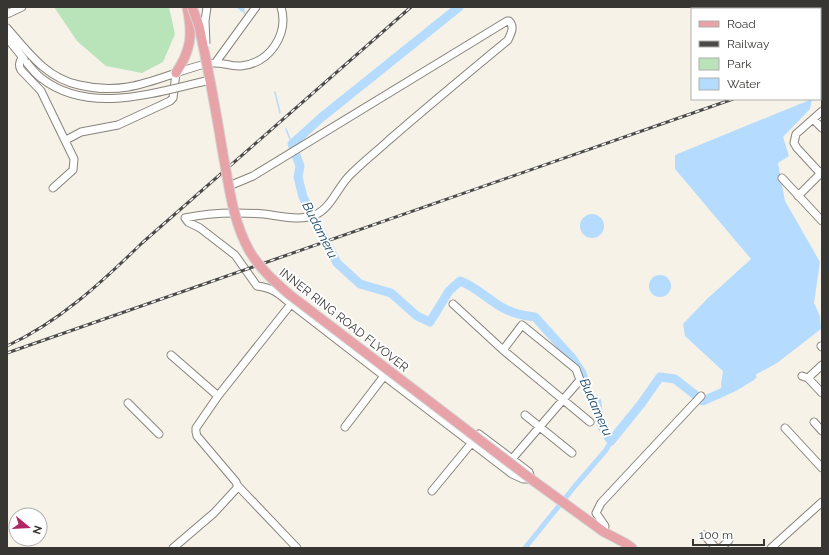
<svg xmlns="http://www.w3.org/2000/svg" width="829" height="555" font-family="Raleway,sans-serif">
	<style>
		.green { fill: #b9e4ba }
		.water { fill: #b5dbfe }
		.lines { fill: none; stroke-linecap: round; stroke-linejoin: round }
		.stream { stroke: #b5dbfe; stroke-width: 1.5 }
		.canal { stroke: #b5dbfe; stroke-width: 5 }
		.river { stroke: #b5dbfe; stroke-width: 9 }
		.minor-casing { stroke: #88837b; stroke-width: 9 }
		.major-casing { stroke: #d3d3d2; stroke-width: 11 }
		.minor { stroke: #fff; stroke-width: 7 }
		.major { stroke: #e8a3a8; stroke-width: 9 }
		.rail-casing { stroke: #4c4a46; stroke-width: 3 }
		.rail { stroke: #fff; stroke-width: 1.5; stroke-dasharray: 4.5; stroke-linecap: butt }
		.minor-bridge-casing { stroke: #88837b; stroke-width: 9; stroke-linecap: butt }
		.major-bridge-casing { stroke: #d3d3d2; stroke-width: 11; stroke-linecap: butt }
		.minor-bridge { stroke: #fff; stroke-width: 7 }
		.major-bridge { stroke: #e8a3a8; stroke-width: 9 }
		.labels { text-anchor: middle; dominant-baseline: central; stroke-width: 4; stroke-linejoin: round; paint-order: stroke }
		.street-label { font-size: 12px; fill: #383633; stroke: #fff }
		.water-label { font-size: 13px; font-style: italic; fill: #164469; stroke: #fff }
	</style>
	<rect width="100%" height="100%" fill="#f6f2e8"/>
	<!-- green -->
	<path class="green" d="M54,7H169L175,34L163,62L142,73L106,66L77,41Z"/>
	<!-- water -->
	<path class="water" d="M812,99L810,109L783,137L789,156L778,163L785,201L820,262L814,303L820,316L821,329L777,363L722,393L721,385L723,371L685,336L683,324L707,299L751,259L675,169V155Z
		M580 226a12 12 0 1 1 24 0a12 12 0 1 1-24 0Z
		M649 286a11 11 0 1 1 22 0a11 11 0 1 1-22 0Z"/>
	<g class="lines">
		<!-- stream -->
		<path class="stream" d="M242,9L246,15
			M275,92L280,113
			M286,129L292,144"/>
		<!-- canal -->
		<path class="canal" d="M240,7L242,9
			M525,548L575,486L606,450L611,441"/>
		<!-- river -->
		<path class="river" d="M459,7L322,117L292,144L300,166L298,177L303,197L337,263L360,284L391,293L417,316L430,322L449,291L460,281C477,287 489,301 505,309C515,314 524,316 535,317L572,358L582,373L589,395L597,402C598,419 601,427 611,441L641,404L660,377L675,379L703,401L734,387L752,376"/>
		<!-- minor casing -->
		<g class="minor-casing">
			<path id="minor" d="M7,14L22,7
				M7,28C28,52 46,78 79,85C130,97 159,76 205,64C220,60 228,67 241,66C270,63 289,34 281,7
				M7,38L24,59
				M22,57C20,62 18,65 21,70L41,91L74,159L73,170L53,188
				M216,62L256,7
				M813,119L822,128
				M66,140L81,132L118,125L170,101L173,98L176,73
				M821,174L797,148L794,143L796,134L822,111
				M782,178L822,221
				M229,186L253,176L507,21H509C515,27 511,33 508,40C468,73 428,106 389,140C377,151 363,162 351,174C336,188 331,212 309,217C294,220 279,216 264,214C237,212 211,212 185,218L188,222L200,228L235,255L257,286C274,288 279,294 291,304
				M798,196L822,172
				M453,304L503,350L590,422
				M821,346L822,347
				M171,355L218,396
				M384,376L512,474L523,479H531L529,472L512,459
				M802,376L808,378L822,393
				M808,378L822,365
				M128,403L159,434
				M525,415L572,453
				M814,422L822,431
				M785,428L822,468
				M432,491L479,434L512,459L580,380L576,369L522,325L503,350
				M604,532L605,526L596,513L601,503L701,396
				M704,535L716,548
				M173,548L214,513L237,488V485
				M297,548L237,485L236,482L197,436L196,432V428L218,396L291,304L384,376L345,427
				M721,548L729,540
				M771,548L822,502"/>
		</g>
		<!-- major casing -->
		<g class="major-casing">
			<path id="major" d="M176,73C191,50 193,35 187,7
				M531,479L604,532L625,543L632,548"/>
		</g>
		<!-- minor -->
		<use href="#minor" class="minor"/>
		<!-- major -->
		<use href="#major" class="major"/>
		<!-- rail casing -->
		<g class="rail-casing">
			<path id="rail" d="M820,68H822
				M7,346C59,322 101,283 142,243L411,7
				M7,353L733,99"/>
		</g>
		<!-- rail -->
		<use href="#rail" class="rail"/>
		<!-- minor-bridge casing -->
		<g class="minor-bridge-casing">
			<path id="minor-bridge" d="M206,44L205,21L207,7
				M27,63C31,68 36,74 41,78C90,116 156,92 210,80"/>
		</g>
		<!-- major-bridge casing -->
		<g class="major-bridge-casing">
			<path id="major-bridge" d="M192,7L199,26C208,68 216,111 223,154C229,186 233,222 249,250C259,268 275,282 290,295L531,479"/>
		</g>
		<!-- minor-bridge -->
		<use href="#minor-bridge" class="minor-bridge"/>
		<!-- major-bridge -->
		<use href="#major-bridge" class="major-bridge"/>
	</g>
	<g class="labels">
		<!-- street labels -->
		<g class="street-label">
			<text transform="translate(344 320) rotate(38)">INNER RING ROAD FLYOVER</text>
		</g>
		<!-- water labels -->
		<g class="water-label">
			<text transform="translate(320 230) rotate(63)">Budameru</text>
			<text transform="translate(596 407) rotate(66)">Budameru</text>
		</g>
	</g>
	<!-- border -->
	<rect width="829" height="555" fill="none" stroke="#383633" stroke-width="16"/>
	<!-- legend -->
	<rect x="691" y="8" width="130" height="92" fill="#ffffff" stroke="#afafad"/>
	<rect x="699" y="21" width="20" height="6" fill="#e8a3a8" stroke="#afafad"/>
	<text x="727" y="28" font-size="12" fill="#383633">Road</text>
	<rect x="699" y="41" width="20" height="6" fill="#4c4a46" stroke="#afafad"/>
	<text x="727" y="48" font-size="12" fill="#383633">Railway</text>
	<rect x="699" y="58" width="20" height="12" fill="#b9e4ba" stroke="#afafad"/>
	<text x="727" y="68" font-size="12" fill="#383633">Park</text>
	<rect x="699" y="78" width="20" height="12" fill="#b5dbfe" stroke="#afafad"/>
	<text x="727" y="88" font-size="12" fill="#383633">Water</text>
	<!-- north arrow -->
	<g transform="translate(28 527) rotate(108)"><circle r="19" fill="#ffffff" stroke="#afafad"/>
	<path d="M0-3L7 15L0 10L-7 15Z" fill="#b02666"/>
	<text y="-6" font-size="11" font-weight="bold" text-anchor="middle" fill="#383633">N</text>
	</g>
	<!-- scale -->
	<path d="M693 539v6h71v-6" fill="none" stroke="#383633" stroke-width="2"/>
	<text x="699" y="539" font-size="12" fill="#383633" stroke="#ffffff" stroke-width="3" paint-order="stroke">100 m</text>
</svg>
